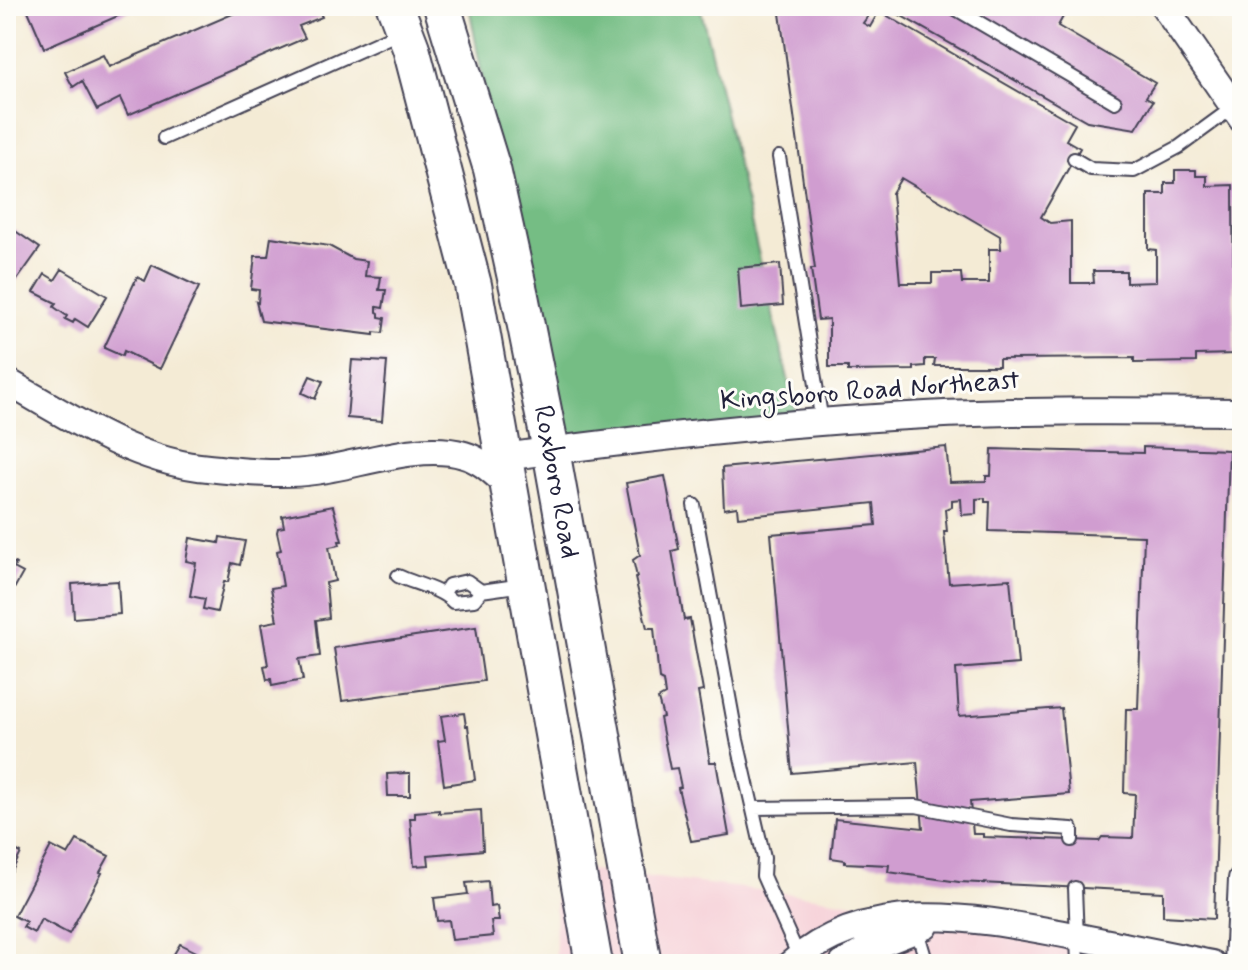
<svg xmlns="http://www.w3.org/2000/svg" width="1248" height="970" font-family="Mynerve,sans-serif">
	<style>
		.built { fill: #f6cfd7 }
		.forest { fill: #74bd84; stroke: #4b7060; stroke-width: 2 }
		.building { fill: #d09dd0; fill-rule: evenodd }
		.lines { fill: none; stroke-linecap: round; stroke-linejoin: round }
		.lane-casing { stroke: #424052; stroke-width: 16 }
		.street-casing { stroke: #424052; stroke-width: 30 }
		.secondary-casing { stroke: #424052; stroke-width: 40 }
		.lane { stroke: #fff; stroke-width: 12 }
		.street { stroke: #fff; stroke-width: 26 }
		.secondary { stroke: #fff; stroke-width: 36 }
		.labels { text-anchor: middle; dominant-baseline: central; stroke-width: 6; stroke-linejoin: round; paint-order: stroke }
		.street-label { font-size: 28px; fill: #22223b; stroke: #fdfcf7 }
	</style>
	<rect width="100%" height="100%" fill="#fdfcf7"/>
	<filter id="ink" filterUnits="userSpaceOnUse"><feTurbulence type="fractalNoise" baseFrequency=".0125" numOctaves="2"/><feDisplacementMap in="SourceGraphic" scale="16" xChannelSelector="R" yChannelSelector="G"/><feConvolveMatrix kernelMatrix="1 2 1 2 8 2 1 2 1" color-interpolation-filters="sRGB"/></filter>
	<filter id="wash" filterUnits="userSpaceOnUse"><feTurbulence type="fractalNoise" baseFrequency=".006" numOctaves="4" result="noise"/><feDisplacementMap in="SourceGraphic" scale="32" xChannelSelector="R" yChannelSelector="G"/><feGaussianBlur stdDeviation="1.8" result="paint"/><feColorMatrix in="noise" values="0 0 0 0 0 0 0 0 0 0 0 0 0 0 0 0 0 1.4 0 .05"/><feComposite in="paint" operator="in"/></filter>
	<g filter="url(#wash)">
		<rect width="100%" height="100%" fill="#f4ebd5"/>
		<!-- built -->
		<path class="built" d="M555,866L809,896L1242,964H556Z"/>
		<!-- forest -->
		<path class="forest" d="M469,6H700L798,421L551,450Z"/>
		<g id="blocks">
			<!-- building -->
			<path class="building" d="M26,6H141L44,48Z
				M251,6H317L322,17L299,26L305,38L128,115L120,98L97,110L82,81L73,87L65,72L103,55L109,67Z
				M779,6H849L868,16L863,23L870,27L879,11L1075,124L1066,140L1080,148L1041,217L1050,223L1071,221V283H1094L1093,271H1126V283L1156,282V250L1148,249V194H1165V183H1175V170H1196V176H1207V186L1233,185L1234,354L1196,355V362L1134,363V358L999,359V366H934L935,359H925V366L914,367V370L848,371V367H829V319L818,320L811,269H815ZM901,178L1000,236L1001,249H989V283H962L961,273H932V283H900L892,193Z
				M884,6H1064L1061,11L1065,13L1058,26L1155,83L1146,97L1153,101L1136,129L1087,121Z
				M11,228L40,248L15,283L6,277V230L9,232Z
				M271,237L329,246L353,259L367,261L365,276L381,277L379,290H386L383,308L377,307V312L379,313V317L385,318L383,333L374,332V335L261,321L256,302L258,303L259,290L251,289L255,256H268Z
				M780,264L783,305L741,309L738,268Z
				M152,265L199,287L160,369L124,351L122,356L104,348L137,277L145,281Z
				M62,269L107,296L88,327L75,319L73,323L65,319L67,316L54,307L56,303L34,292L45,274L55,280Z
				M352,360L387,362L382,421L347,418Z
				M310,376L323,381L315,399L302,393Z
				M946,447L950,482L986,481V476H991L992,449L1143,453V447L1229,450L1214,919L1163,916V892L959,882L888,872L889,865L845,863V860L831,858L835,819L923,828L917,762L792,773L771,534L876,525L874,503L738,517L737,507L724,509L722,468ZM985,498V502H990L989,531L1144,536L1138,709H1126L1124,793L1135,794L1133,838L1102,837L1099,841L983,837V834H973L970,802L1069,794L1061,708L959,716L956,669L1018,664L1010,579L949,583L944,532H947L945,509L952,507V500L961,499L962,515L976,514V499Z
				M665,476L679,549L672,551L684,620L690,619L703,691L698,692L710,762H716L729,835L691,841L678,788L681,787L677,768L670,769L660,718L663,717L658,699L665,695L663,681L659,679L654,628H647L635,578L637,577L633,560L640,555L626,483Z
				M333,506L342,541H339L340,545L329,547L335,581L326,583L329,618L316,620L320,656L299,659L303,680L272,686L271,679L267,680L264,666L268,665L261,624L277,621L271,588L283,586L277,551L281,550L277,532L278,528L284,527L282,516Z
				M220,537L245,541L240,565L232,563L228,582H224L217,612L203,609L205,599L190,596L196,563L186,561L190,538L219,543Z
				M6,558L16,564L14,568L23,573L6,603Z
				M118,581L120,614L74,618L72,584Z
				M476,627L484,681L342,701L334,648Z
				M464,713L466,726H468L475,780L444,785L438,741L445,740L441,716Z
				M408,773H410V796H388L387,774Z
				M439,810V813L481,810L483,850L428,855L429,865L414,866L410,818H415V812Z
				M77,840L109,856L100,872L102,873L69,934L41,919L34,933L23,927L26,922L14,916L51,846L68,855Z
				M6,845L21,853L6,883Z
				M488,881L490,907L497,906L499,921H491L493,936L452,940L449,920L437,921L434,898L468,894L466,883Z
				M180,944L196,952L190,964H168Z"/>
		</g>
	</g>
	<g filter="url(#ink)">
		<use href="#blocks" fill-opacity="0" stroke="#424052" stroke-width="2"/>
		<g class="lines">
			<!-- lane casing -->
			<g class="lane-casing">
				<path id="lane" d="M951,6L1115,102
					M164,138L401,32
					M779,157L822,422
					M1074,159L1091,169L1134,171L1179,147L1235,106
					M694,505L737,740L764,858L763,876L799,957
					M398,576C415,584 441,589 453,602L474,600L481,591L523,585
					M444,593L449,585L467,581L481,591
					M753,808L916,806L1011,825L1072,829V840
					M1075,888L1078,964
					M916,927L927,964"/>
			</g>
			<!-- street casing -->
			<g class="street-casing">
				<path id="street" d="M1164,6L1242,119
					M6,381C66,415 129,458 199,467C235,471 278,476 314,471C360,465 420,442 464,455C482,460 495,474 509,486
					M504,457C643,438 785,422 926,415C1032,410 1137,411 1242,412
					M791,964C868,895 977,918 1069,935C1117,945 1165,954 1212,964
					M843,964L872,947L925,926
					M1238,964L1242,879"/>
			</g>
			<!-- secondary casing -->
			<g class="secondary-casing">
				<g id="secondary">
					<path d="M395,6L411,48L473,285L594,964"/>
					<path id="s1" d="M442,6L492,169L520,296L551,450L643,964"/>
				</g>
			</g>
			<!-- lane -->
			<use href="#lane" class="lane"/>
			<!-- street -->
			<use href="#street" class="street"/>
			<!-- secondary -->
			<use href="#secondary" class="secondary"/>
		</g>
	</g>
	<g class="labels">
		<!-- street labels -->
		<g class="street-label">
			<text transform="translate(870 391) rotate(-4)">Kingsboro Road Northeast</text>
			<text stroke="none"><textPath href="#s1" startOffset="490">Roxboro Road</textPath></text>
		</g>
	</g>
	<!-- margin -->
	<rect width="1248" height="970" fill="none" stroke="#fdfcf7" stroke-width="32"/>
</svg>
